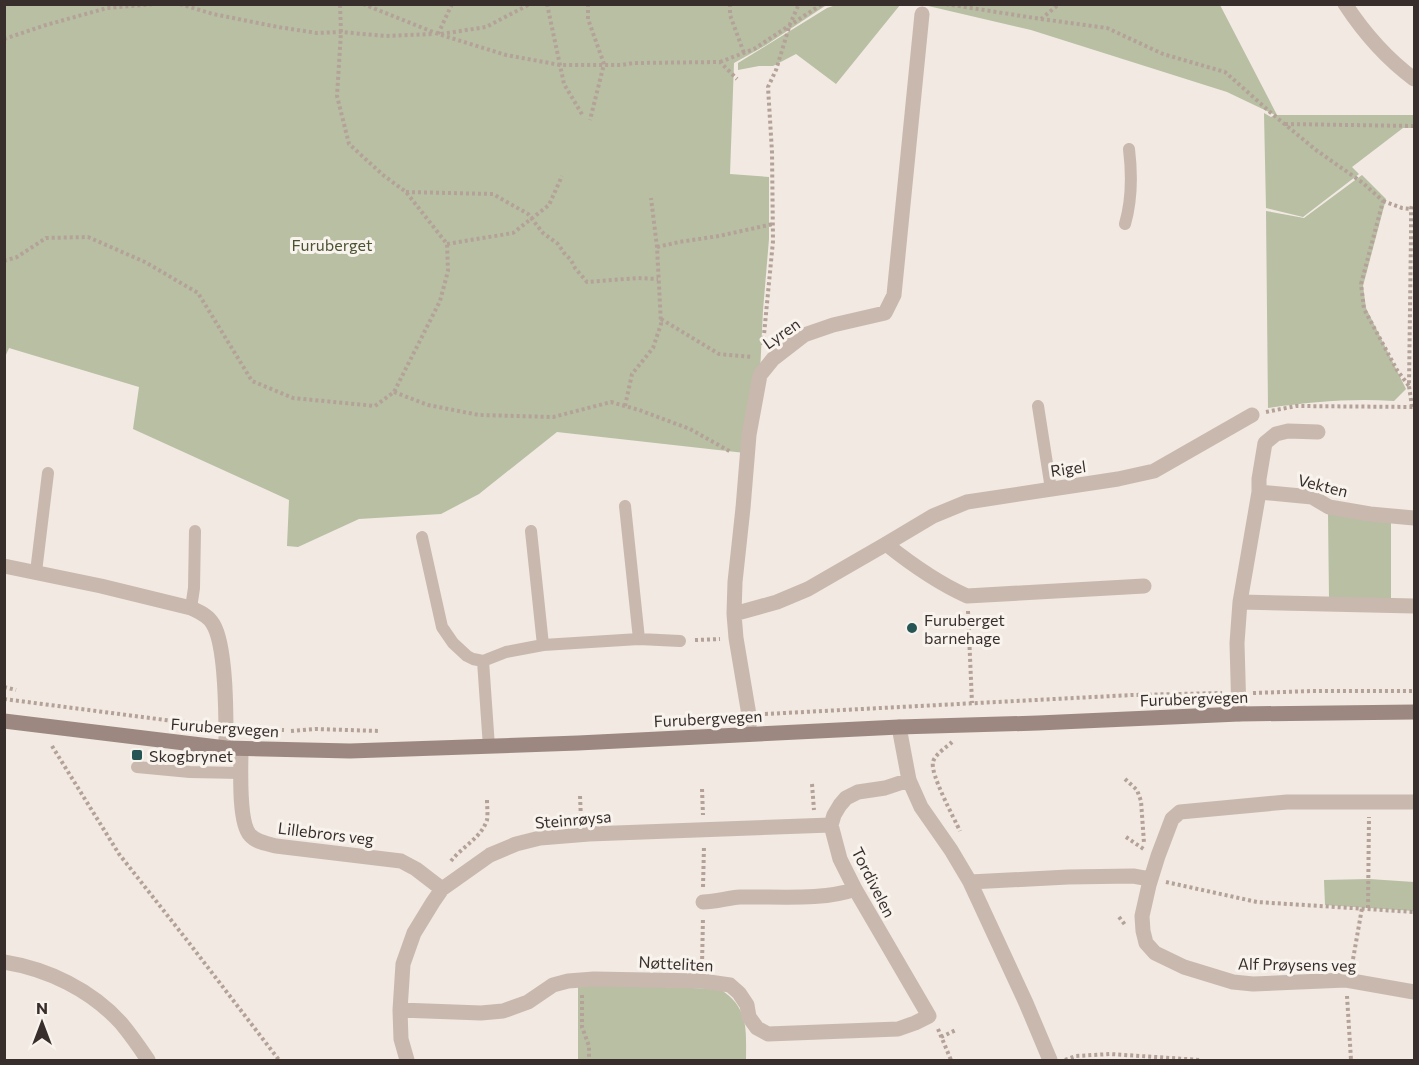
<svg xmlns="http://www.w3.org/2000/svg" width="1419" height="1065" font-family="Commissioner,sans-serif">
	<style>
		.green { fill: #b8bfa3 }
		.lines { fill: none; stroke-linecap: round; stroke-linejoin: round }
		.path { stroke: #b4a299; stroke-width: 4; stroke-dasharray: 3 3; stroke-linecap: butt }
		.service { stroke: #c9b8ae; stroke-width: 12 }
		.minor { stroke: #c9b8ae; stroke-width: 15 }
		.secondary { stroke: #9c8880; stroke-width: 15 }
		.poi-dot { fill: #255655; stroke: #f9f3ee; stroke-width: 2 }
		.labels { text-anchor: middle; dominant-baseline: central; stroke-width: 6; stroke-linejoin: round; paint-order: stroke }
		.park-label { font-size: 16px; fill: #4a5432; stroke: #f9f3ee }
		.street-label { font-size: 16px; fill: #382f2c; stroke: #f9f3ee }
		.poi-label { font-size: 16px; fill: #382f2c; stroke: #f9f3ee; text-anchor: start }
	</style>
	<rect width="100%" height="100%" fill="#f1e9e2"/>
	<!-- green -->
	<path class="green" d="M839,4L900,5L836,84L796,54L773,66H759L738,70V63L827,8Z
		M5,5H830L825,6L766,45L734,63L730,174L769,177V239L763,310L760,373L745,453L557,432L479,494L441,514L359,519L298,547L287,546L289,500L133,429L139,387L9,348L5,357Z
		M924,5H1220L1277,115H1414V128H1403L1352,167L1359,174L1303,217L1266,208L1264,113L1271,117L1275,115L1227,92L1031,30Z
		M1362,175L1386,199L1363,286L1366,308L1406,389L1394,401C1352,398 1309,402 1268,408L1266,211L1304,218Z
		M1328,514L1391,521V599L1329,598Z
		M1369,879L1414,882V911L1325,905L1324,880Z
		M578,984L720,989C749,1008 746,1029 746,1060H578Z"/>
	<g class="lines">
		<!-- path -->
		<path class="path" d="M180,4L213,14L278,27L317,33L341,32L386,36L434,34
			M363,4L438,34L506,55L560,65H621L634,63L720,62L737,79
			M547,4L564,84L583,116
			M588,4V19L604,64L590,120
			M730,4V15L744,53
			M946,4L1041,19L1059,4
			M1041,19L1107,28L1163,54L1225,72L1270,112L1316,150L1363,183L1383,201L1361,284L1364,309L1397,370L1409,386
			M438,34L452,4
			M441,34L486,27L530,4
			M4,39L46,25L107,8L155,4
			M720,62L754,49L822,4
			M1285,124L1414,126
			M406,192L493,194L528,214L543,233L558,244L564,253L571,260L575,268L587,282L638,278L658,279
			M1383,201L1402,208L1411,209
			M447,244L513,233L549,205L562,176
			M657,247L679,242L719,236L773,224
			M4,261L17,257L46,238L88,237L145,262L198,293L252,381L293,398L375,406L394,392L440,301L448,271L447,244L406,192L383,175L349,144L337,96L341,32L340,4
			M661,319L719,354L753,357
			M763,345L773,241L772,152L768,87L776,70L790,24L799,4
			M394,392L428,405L479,415L553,417L611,402L639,410L690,429L731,452
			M625,406L632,374L653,348L661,324L657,247L651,198
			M1412,407L1409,386L1411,234V209L1412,205H1414
			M1266,412L1296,406L1414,407
			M968,611L972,703
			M695,640L720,639
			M4,687L16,690
			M1253,693L1312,691H1414
			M4,699L173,721L209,724
			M765,714L1132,695L1222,693
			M675,719L733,716
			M240,728L284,730
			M291,731L315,729L380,731
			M952,742C947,747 935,754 933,762C930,774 954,818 960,831
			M52,746L119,854L186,939L279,1060
			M1125,779L1137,790L1141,801L1144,843
			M812,784L814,810
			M702,789L703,815
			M580,796L581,819
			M1126,837L1145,850
			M451,861C462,847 481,838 487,820C488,814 487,807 487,800
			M1166,882L1257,902L1414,912
			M703,887L704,846
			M1368,908L1369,817
			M1119,917L1126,926
			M702,965L703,918
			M1352,965L1362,908
			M582,995V1027L589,1046V1060
			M1347,996L1351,1060
			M938,1029L951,1060
			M941,1037L956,1030
			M1065,1060L1076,1056L1110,1054L1201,1060"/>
		<!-- service -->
		<path class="service" d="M1125,224C1132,200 1132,174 1129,149
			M1038,406L1051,489
			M625,506L639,639
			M531,531L543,645
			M422,537L442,627L453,643L467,656L473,659L483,661L506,652L543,645L639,639L680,641
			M36,572L48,473
			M191,608L194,588L195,531
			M483,661L489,747
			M137,767L190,772L241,773"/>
		<!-- minor -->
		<path class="minor" d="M1345,4C1364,33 1387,59 1414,79
			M1259,492L1312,497L1329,507L1370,514L1414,518
			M886,544C911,564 938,583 967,596L1144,586
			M4,566L101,586L191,608C199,612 208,615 213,624C227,647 226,720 226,748
			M1240,602L1414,606
			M734,614L777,602L808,589L886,544L933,516L967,502L1118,479L1154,471L1252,415
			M1239,714L1237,643L1240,602L1259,492V479L1265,443L1276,434L1288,431L1318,432
			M899,727L909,780L921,807L951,850L970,882L1026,1003L1050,1060
			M749,734V715L736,638L734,614L735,582L743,508L749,435L760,375L773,359L804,335L833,325L885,313L894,295L922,14
			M241,749C241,768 238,822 250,835C256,842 267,844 276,846L401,861L416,869L442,889
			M1414,802H1287L1180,812L1172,819L1158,856L1149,885L1142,916L1143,931L1146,943L1155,953L1184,967L1233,982L1253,984L1346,980L1414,992
			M970,882L1068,877L1133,876L1150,879
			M703,902C716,902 727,898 740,897C774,896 824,901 855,889
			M4,962C48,969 91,990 121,1023C131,1035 140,1048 148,1060
			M400,1010L481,1013L503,1011L528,1002L553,985L568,981L594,979L702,981L730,985L739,993L747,1005L749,1017L757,1028L768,1034L898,1029L915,1023L929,1016L855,889L840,859L831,825L834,815L840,805L846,798L858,792L885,788L909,780
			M407,1060L401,1039L400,1010L403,964L414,933L433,902L442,889L490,855L516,844L540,838L589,834L831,825"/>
		<!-- secondary -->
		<path class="secondary" d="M4,721L226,748L350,751L578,743L899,727L1038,723L1239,714L1414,712"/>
	</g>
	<!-- markers -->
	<g class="poi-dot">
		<circle cx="912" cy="628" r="6"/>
		<rect x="131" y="749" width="12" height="12" rx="3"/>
	</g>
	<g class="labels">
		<!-- park labels -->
		<g class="park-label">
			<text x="332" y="244">Furuberget</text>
		</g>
		<!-- street labels -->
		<g class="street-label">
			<text transform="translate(781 333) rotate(-35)">Lyren</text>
			<text transform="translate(1068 468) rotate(-8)">Rigel</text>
			<text transform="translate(1323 485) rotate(14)">Vekten</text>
			<text transform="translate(1194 698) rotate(-2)">Furubergvegen</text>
			<text transform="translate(708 718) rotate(-3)">Furubergvegen</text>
			<text transform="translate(225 727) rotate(4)">Furubergvegen</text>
			<text transform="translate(573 819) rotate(-5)">Steinrøysa</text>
			<text transform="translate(326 833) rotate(7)">Lillebrors veg</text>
			<text transform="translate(874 882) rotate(63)">Tordivelen</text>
			<text transform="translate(676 963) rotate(3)">Nøtteliten</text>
			<text transform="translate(1297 964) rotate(1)">Alf Prøysens veg</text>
		</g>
		<!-- poi labels -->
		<g class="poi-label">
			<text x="924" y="619">Furuberget<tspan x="924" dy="18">barnehage</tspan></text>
			<text x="149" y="755">Skogbrynet</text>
		</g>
	</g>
	<!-- border -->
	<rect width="1419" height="1065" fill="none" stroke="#382f2c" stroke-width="12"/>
	<!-- north arrow -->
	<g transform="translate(42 1023)" stroke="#f9f3ee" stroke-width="4.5" paint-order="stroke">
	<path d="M0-4.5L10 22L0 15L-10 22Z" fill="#382f2c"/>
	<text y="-9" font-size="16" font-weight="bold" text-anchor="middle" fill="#382f2c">N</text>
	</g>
</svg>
